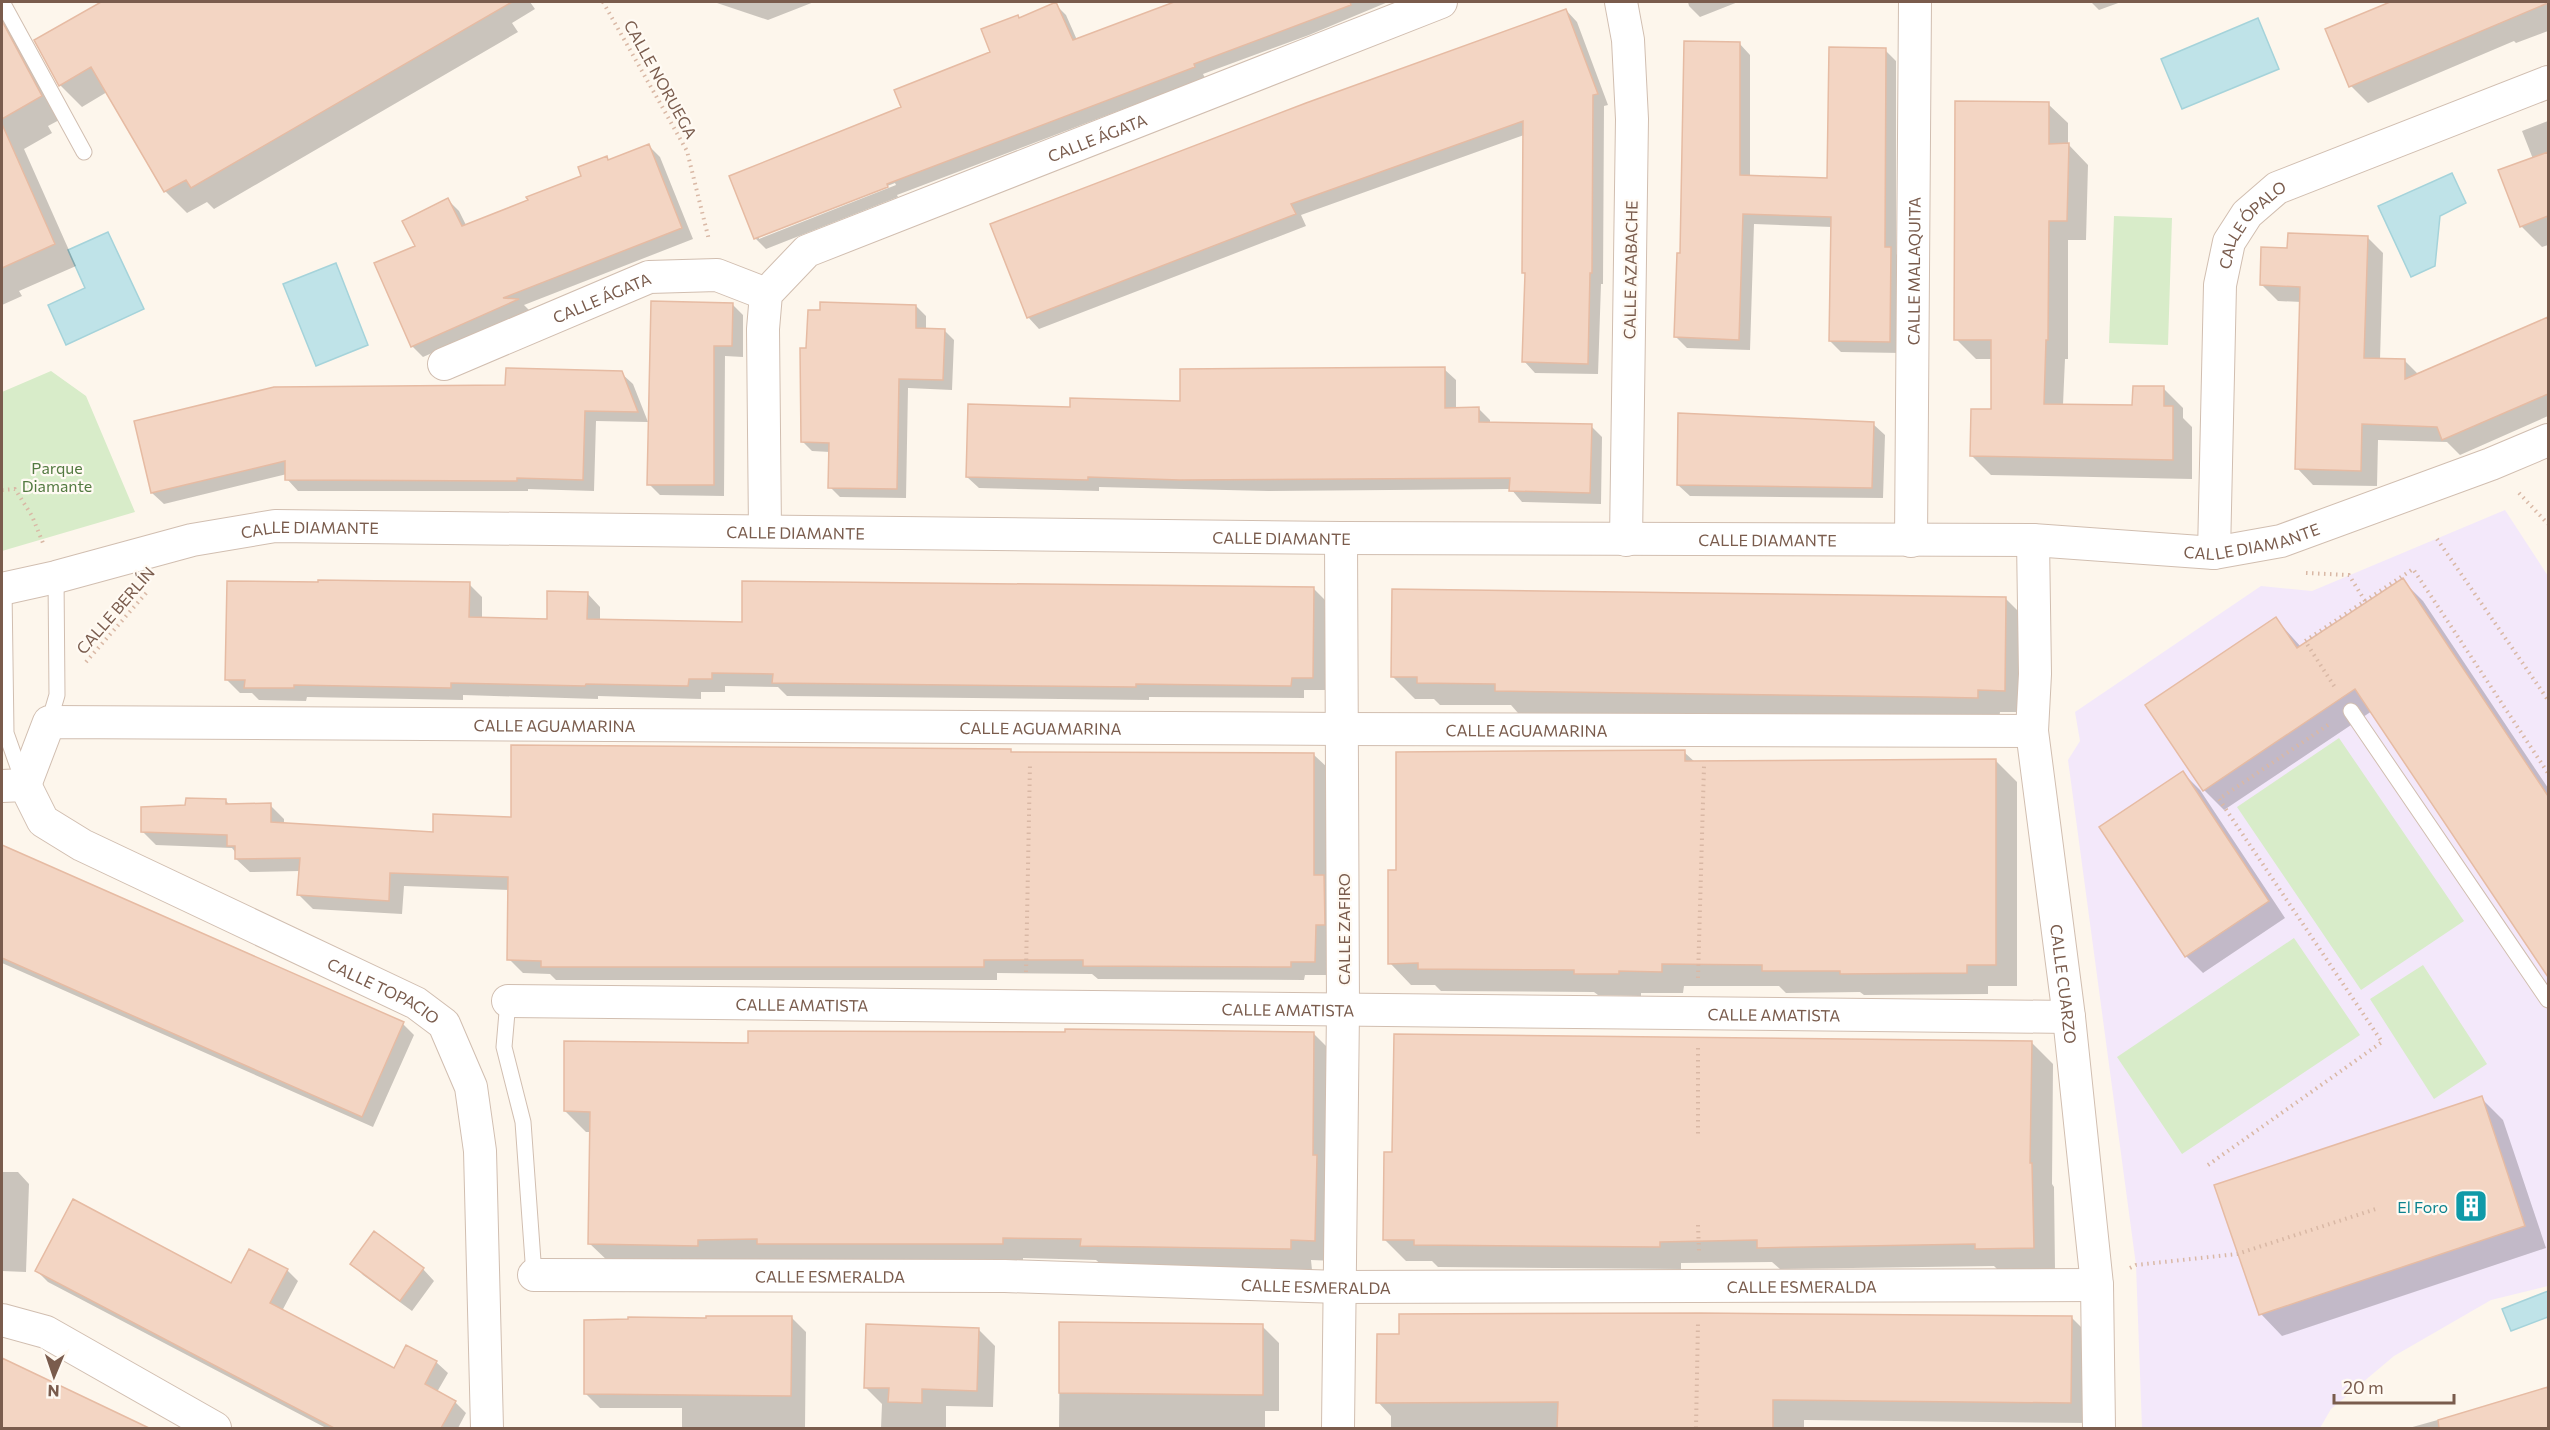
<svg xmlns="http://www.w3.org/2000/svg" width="2550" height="1430" font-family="Commissioner,sans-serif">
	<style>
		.education { fill: #f3e8fa }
		.green { fill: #d8ecc9 }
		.water { fill: #bfe3e8; stroke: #a5d3da; stroke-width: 1.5 }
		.shadow { fill: #0003; fill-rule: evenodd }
		.building { fill: #f3d5c3; stroke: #e6bba3; stroke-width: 1.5 }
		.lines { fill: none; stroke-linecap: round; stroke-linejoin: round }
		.lane-casing { stroke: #d1beb0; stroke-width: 17 }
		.street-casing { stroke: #d1beb0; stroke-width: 34 }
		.path { stroke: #d9b8a5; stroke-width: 4; stroke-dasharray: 1.5 4.5; stroke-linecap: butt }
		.lane { stroke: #fff; stroke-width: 15 }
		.street { stroke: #fff; stroke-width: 32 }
		.labels { text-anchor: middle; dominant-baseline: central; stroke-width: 4.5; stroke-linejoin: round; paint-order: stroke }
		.street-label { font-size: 16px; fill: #7a5c4d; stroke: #fffaf3 }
		.park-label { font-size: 16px; fill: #537a41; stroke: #fffaf3 }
		.culture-label { font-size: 16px; fill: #0d838f; stroke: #fffaf3; text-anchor: end }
	</style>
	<rect width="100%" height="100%" fill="#fdf6ec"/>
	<!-- education -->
	<path class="education" d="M2505,510L2548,576V1286L2491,1300L2394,1356L2331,1409L2320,1428H2142L2136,1265L2068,760L2080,741L2075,712L2261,586L2312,591Z"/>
	<!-- green -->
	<path class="green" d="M2114,216L2172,218L2168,345L2109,343Z
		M51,371L86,396L135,512L2,551V392Z
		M2339,738L2464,921L2361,990L2237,807Z
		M2294,938L2360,1035L2182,1154L2117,1057Z
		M2423,965L2487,1064L2434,1099L2370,999Z"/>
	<!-- water -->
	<path class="water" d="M2258,18L2279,69L2182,109L2161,59Z
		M2452,173L2466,203L2440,216L2435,266L2411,277L2378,206Z
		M108,232L144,309L66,345L48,305L85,288L68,250Z
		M336,263L368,345L316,366L283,284Z
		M2548,1291V1317L2511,1331L2502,1309Z"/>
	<!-- shadow -->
	<path class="shadow" d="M2,2L63,118L48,126L52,133L24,149L76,266L19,291L22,296L2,305Z
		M104,2H530L535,9L512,23L518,32L214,209L207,202L187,213L165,191L107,92L82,107L60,85L36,41Z
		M714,2H814L768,20Z
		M1179,2H1388L1309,35L1203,74L1205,78L897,195L898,197L766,249L756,239L731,177L903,108L992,53L1020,19L1055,4L1066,15L1077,40ZM895,183L896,185L759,239V236Z
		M1688,2H1738L1700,17L1689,6Z
		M2091,2H2121L2099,10Z
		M2394,2H2548V31L2516,43L2514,41L2368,103L2351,86L2327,30Z
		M1566,10L1577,22L1608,105L1604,106L1603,284H1601L1598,374L1535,373L1524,361L1526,275L1524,273V135L1301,215L1306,226L1039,329L1028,317Z
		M1739,43L1750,55V177L1829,180L1885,50L1896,61V254L1902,260L1901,353L1841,352L1830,341L1832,227L1754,224L1750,350L1687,348L1676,337L1682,255Z
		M2048,104L2068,123V144L2088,165L2086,240H2068V359H2065L2063,405L2134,407L2163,388L2183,408V418L2192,427V479L1991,475L1971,455L1992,411L1993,359H1976L1956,339Z
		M2548,121V245L2542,247L2521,226L2533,159L2522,131Z
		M649,146L660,157L693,239L524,305L529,310L423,357L412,346L417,247L448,200L459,211L466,225L529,201L583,176L606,157L610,161Z
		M2367,237L2383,253L2380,360H2404L2418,374L2548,318V416L2460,455L2447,442L2378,440L2377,486L2313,485L2297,468L2302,302L2278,301L2262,285L2289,249Z
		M732,304L743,315V357L725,356L724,496L660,495L649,484Z
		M916,306L926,316V329L944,330L954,340L952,390L908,388L906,498L840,497L830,487V452L812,451L802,441L807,349Z
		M1444,369L1456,380V409H1479L1490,420V424L1591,426L1602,437L1601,504L1522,502L1511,489L1268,491L1099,487V491L979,488L967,477L1072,408L1182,402Z
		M621,373L633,384L648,422L596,421L594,491L528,489V491H298L287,479V474L164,504L152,493Z
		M1873,424L1885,435L1883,498L1690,496L1678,485Z
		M2402,580L2423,601L2548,788V974L2372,711L2224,810L2204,790L2276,619L2301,647Z
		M469,584L482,597V619L548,621L587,593L600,607V621L743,624L1313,588L1326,601V690H1304V698L1149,697V700L787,696L778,687L725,686V692H701V699L598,696V699L463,695V700L307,697L306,701L259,700L252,693H240L227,680Z
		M2005,598L2027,620L2026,712H2000L1999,719L1518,713L1511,705H1440L1434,699H1415L1393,677Z
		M1010,750L1014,754L1314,755L1328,768V975H1305L1304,980L1098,979L1092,974L997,973V980H556L550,974L523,973L509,959V890L404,886L402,914L313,909L299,895L300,871L250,872L236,859V853L232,848L156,845L142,831L187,807L226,801L231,806L270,805L284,819V824L434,834L512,819Z
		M1684,752L1696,763L1995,760L2017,782V986H1988V994L1864,995L1860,992L1786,993L1779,986H1684L1683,993H1641V996L1598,995L1594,992L1441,991L1435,985H1411L1390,963L1398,872Z
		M2183,773L2200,790L2285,918L2203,973L2186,956Z
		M8,849L403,1024L414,1035L373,1127L2,963V863Z
		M1313,1033L1334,1054L1335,1261L1311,1260L1312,1270L1103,1266L1096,1260L1023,1258V1265L780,1264L775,1259L611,1264L589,1243L591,1132H586L565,1111L749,1045Z
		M2031,1042L2053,1064L2052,1184L2054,1187L2055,1270H1998L1994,1266L1780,1269L1772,1262L1681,1263V1269L1438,1267L1432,1261H1406L1384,1239Z
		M2481,1098L2503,1120L2546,1248L2282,1336L2261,1314Z
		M2,1172H18L29,1184L26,1272L2,1271Z
		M374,1233L423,1269L434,1281L412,1311L363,1275L352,1263Z
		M287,1270L298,1281L282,1311L394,1370L436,1362L448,1373L437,1392L455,1402L466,1413L458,1428H326L48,1282L37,1271L232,1285Z
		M791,1317L806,1332L805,1428H682V1408H600L585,1393Z
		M2072,1318L2093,1339L2092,1423L1804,1420V1428H1391V1416L1378,1402Z
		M1060,1324L1262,1326L1279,1343V1411H1265V1428H1059Z
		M978,1329L995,1346L993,1407L946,1406V1428H881L882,1404L866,1388Z
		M2,1360L145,1428H2Z
		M2548,1389V1428H2409Z"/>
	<!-- building -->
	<path class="building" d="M101,2H512L191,188L186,180L164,192L91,67L59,86L34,40Z
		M1056,2L1073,40L1174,2H1350L1351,5L1194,64L1195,67L887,184L888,187L754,239L729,176L901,107L894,90L990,52L981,29L1018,15L1019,18Z
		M2390,2H2548V3L2349,87L2325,29Z
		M1566,9L1598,94L1593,95L1592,273H1590L1588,364L1522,362L1525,273H1522L1523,121L1291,204L1296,214L1027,318L990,224L1306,103Z
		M2,21L42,96L2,119Z
		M1684,41L1740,42V175L1827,178L1829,47L1886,48L1885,247H1891L1890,342L1829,341L1831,217L1743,214L1739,340L1674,337L1677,253H1680Z
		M1955,101L2049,102V144L2069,143L2067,221H2049L2048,340H2046L2044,404L2132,405L2133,386H2164V406H2173V460L1970,456L1971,409H1991V340H1954Z
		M2,124L55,244L2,268Z
		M649,144L682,228L503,298L519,299L411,347L374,263L415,246L402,221L448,198L462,226L528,200L526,197L581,176L578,167L607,156L608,160Z
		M2548,152V216L2520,227L2498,170Z
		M2288,233L2368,236L2364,358L2405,359V379L2548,317V394L2442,440L2437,427L2362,424L2361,471L2295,469L2300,287L2260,285L2261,247L2287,248Z
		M651,301L733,303L732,346H714V485H647Z
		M820,302L916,305V328L945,329L943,380L899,379L897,489L828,488L829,443L801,442L800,348H806L808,310H820Z
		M1445,367V408L1479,407V422L1592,424L1590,493L1509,491L1510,478L1180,480L1088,477V480L966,477L968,404L1070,407V398L1180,401V369Z
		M506,368L622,371L638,412L585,411L583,480L517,478V481L285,480V461L151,493L134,421L274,387L505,385Z
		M1678,413L1874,422L1872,488L1677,485Z
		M2403,578L2548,796V977L2355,689L2203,791L2145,705L2276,617L2297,648Z
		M318,580L470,582L469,617L547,619V591L588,592L587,619L742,622V581L1314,587L1313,678H1292L1291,686L1136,684V687L772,683L773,674L712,673V679H689L688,686L586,684L585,686L451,683V688L294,685V688H244L245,680H225L227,581L318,582Z
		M1392,589L2006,597L2005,691L1978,690V698L1928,697L1495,691V684L1417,683V677H1391Z
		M511,745L1011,749V752L1314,753V875H1324L1325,925H1316L1315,962H1291V967L1083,966V960H984V967H541V961L507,960L508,877L390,873L389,901L297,895L300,858L235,859V846H227V835L141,832V807L185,805L186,798L226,799V804L271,803V822L433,832V814L511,817Z
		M1685,750V761L1996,759V965H1967V973L1840,974V971H1762V965L1662,964V972L1619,971V974H1574V970L1418,969V963L1388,964V870H1396V752Z
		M2183,771L2269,901L2185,957L2099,827Z
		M2,845L404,1022L362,1117L2,958Z
		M1065,1029L1314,1032L1313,1155H1317L1315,1241L1291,1240V1249L1080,1246L1081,1239L1003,1238V1244H757V1239L698,1240V1246L588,1244L590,1112L564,1111V1041L748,1043V1031L1065,1032Z
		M1394,1034L2032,1041L2030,1163H2032L2034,1248L1975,1249V1244L1757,1248V1240L1660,1242V1247L1414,1245V1240H1383L1384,1152H1392Z
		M2482,1096L2525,1226L2259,1315L2214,1185Z
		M73,1199L231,1283L249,1249L288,1269L270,1303L394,1368L406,1345L437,1361L425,1384L456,1401L441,1428H334L35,1271Z
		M374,1231L424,1268L400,1301L350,1264Z
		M1700,1313L2072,1316L2071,1403L1773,1400V1428H1557L1558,1402L1376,1403L1377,1334H1399V1314Z
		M706,1316H792L791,1396L584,1394V1320L628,1319V1317L706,1318Z
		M1059,1322L1263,1324V1395L1059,1393Z
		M866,1324L979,1328L977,1391L922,1389V1403L888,1402L889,1388H864Z
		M2,1358L149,1428H2Z
		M2548,1387V1428H2439L2438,1420Z"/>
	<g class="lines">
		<!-- lane casing -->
		<g class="lane-casing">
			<path id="lane" d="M2,2L84,152
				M4,589L6,733L23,781
				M2351,711L2548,1000
				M49,722L57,695L56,577
				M508,1001L504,1047L523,1122L534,1275"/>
		</g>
		<!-- street casing -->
		<g class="street-casing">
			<g id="street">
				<path d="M1621,2L1628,40L1632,119L1626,540"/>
				<path id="s1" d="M444,364L649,277L717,275L766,294"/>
				<path id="s2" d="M765,531L763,329L766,294L807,251L1441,2"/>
				<path id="s3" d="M2033,540L2035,674L2032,731L2069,1017L2097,1285L2099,1428"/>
				<path id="s4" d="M1911,541L1915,2"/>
				<path id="s5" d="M2214,553L2220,285L2229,242L2247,214L2277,188L2548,82"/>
				<path id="s6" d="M2,589L56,577L192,540L275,526L1341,538L2033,540L2214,553L2281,541L2491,464L2548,440"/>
				<path id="s7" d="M25,785L49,722L1342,729L2032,731"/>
				<path id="s8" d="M2,786L25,785L43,821L82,845L416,1003L444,1024L471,1087L480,1151L487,1428"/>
				<path id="s9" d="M508,1001L2069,1017"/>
				<path id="s10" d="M534,1275L1005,1276L1339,1287L2097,1285"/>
				<path d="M2,1320L46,1332L215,1428"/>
				<path d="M1338,1428L1343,1010L1341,538"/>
			</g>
		</g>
		<!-- path -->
		<path class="path" d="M603,2L687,151L709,240
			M2,490L15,489L32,516L43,543
			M2519,493L2548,524
			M2437,539L2548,700
			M2306,573L2349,575L2365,601L2305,641L2336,689
			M2365,601L2413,569L2548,773
			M86,662L148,591
			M1026,972L1030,763
			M1698,978L1704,766
			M1698,1048V1135
			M2208,1165L2382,1042L2219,799L2328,725
			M1698,1225L1699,1251
			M2130,1268L2136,1265L2237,1254L2379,1208
			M1696,1428L1698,1322"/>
		<!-- lane -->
		<use href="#lane" class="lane"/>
		<!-- street -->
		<use href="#street" class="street"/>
	</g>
	<!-- icons -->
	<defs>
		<g id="building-square" transform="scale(1.725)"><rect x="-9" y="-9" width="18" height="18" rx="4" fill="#0f9aa8" stroke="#fffaf3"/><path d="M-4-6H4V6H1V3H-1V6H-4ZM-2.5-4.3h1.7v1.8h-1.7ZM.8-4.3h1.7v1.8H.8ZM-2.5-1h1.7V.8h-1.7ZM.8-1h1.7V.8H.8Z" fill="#fff"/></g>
	</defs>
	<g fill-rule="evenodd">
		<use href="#building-square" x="2471" y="1206"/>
	</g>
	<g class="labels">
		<!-- street labels -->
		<g class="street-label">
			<text transform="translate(661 79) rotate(61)">CALLE NORUEGA</text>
			<text stroke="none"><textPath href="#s2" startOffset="608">CALLE ÁGATA</textPath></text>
			<text stroke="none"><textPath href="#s5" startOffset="339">CALLE ÓPALO</textPath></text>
			<text transform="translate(1630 270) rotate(-89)">CALLE AZABACHE</text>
			<text stroke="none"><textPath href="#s4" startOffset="270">CALLE MALAQUITA</textPath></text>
			<text stroke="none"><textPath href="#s1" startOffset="171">CALLE ÁGATA</textPath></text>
			<text stroke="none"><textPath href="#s6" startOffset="315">CALLE DIAMANTE</textPath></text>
			<text stroke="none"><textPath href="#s6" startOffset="801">CALLE DIAMANTE</textPath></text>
			<text stroke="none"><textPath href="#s6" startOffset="1287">CALLE DIAMANTE</textPath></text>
			<text stroke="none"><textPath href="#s6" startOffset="2259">CALLE DIAMANTE</textPath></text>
			<text stroke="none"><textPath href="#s6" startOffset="1773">CALLE DIAMANTE</textPath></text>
			<text transform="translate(115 610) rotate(-49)">CALLE BERLÍN</text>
			<text stroke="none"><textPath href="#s7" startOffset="573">CALLE AGUAMARINA</textPath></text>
			<text stroke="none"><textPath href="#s7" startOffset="1059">CALLE AGUAMARINA</textPath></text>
			<text stroke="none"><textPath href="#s7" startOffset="1545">CALLE AGUAMARINA</textPath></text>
			<text transform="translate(1343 929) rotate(-90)">CALLE ZAFIRO</text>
			<text stroke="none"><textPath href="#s3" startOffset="446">CALLE CUARZO</textPath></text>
			<text stroke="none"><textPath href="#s8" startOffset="444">CALLE TOPACIO</textPath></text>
			<text stroke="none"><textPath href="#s9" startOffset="294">CALLE AMATISTA</textPath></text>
			<text stroke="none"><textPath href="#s9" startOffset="780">CALLE AMATISTA</textPath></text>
			<text stroke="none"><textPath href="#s9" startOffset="1266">CALLE AMATISTA</textPath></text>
			<text stroke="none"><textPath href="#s10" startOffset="296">CALLE ESMERALDA</textPath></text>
			<text stroke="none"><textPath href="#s10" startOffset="782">CALLE ESMERALDA</textPath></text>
			<text stroke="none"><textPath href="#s10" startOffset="1268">CALLE ESMERALDA</textPath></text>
		</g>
		<!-- park labels -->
		<g class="park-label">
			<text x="57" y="467">Parque<tspan x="57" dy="18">Diamante</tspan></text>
		</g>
		<!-- culture labels -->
		<g class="culture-label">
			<text x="2448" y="1206">El Foro</text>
		</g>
	</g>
	<!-- border -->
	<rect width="2550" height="1430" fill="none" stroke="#7a5c4d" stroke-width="6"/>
	<!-- north arrow -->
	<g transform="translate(54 1376) rotate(182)" stroke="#fffaf3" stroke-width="4.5" paint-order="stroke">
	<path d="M0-4.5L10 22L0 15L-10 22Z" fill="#7a5c4d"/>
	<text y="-9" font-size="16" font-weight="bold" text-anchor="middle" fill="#7a5c4d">N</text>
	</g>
	<!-- scale -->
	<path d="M2334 1394v9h120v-9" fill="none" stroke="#7a5c4d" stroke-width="3"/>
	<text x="2343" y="1394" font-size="18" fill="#7a5c4d" stroke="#fffaf3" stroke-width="4.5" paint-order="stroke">20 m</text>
</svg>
